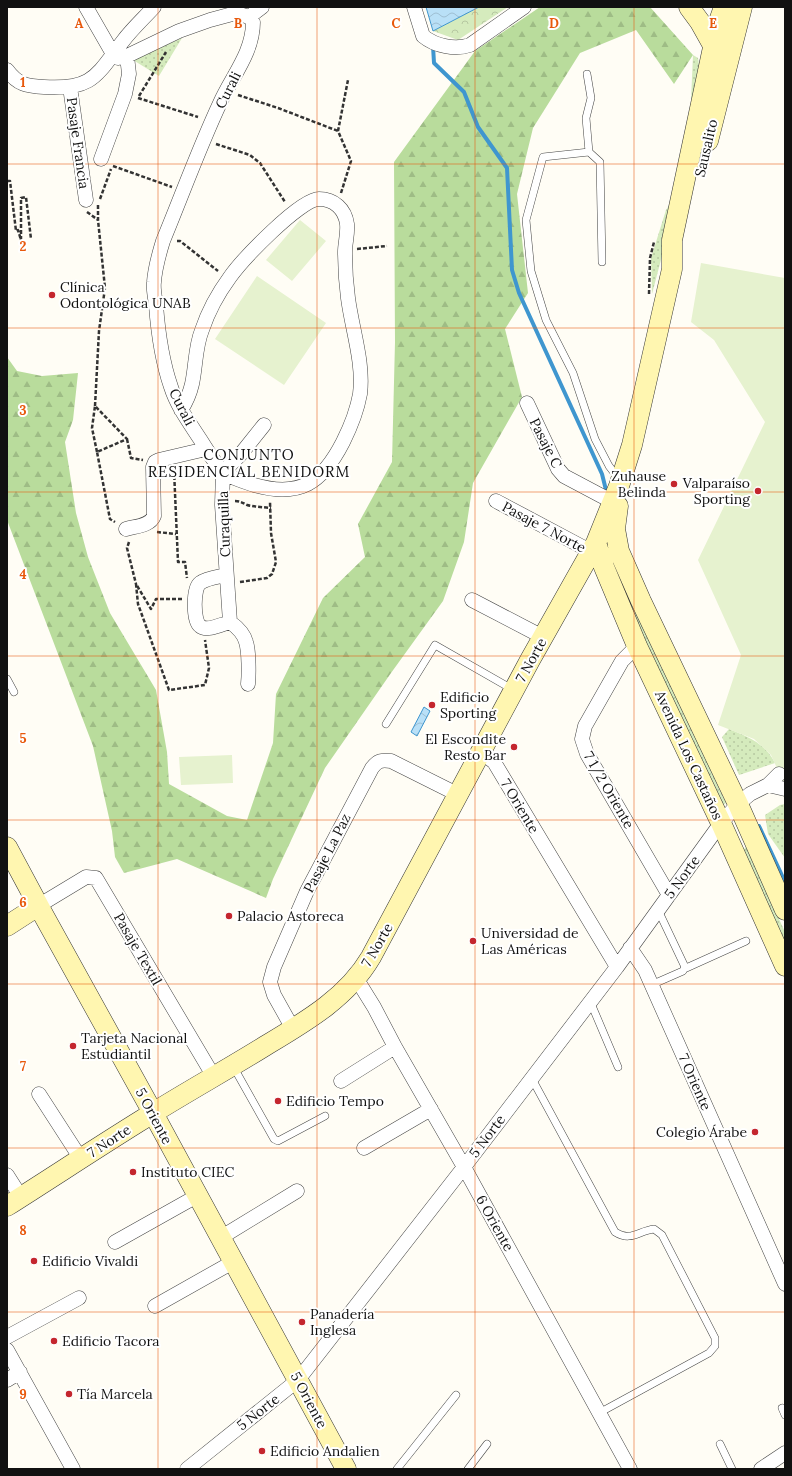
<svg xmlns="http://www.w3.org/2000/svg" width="792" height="1476" font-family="Lora,serif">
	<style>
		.grass { fill: url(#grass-dots) }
		.forest { fill: url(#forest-firs) }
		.park { fill: url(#park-crowns) }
		.pitch { fill: #e6f2cf }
		.water { fill: url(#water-waves); stroke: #3f96cf }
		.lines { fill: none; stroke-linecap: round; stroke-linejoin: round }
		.stream { stroke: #3f96cf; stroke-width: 4 }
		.lane-casing { stroke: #444; stroke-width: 8 }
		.street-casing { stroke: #444; stroke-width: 15 }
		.secondary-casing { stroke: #333; stroke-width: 21 }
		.path { stroke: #333; stroke-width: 2.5; stroke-dasharray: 4 2; stroke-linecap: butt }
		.lane { stroke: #fff; stroke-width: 7 }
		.street { stroke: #fff; stroke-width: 14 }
		.secondary { stroke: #fff6b0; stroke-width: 20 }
		.grid { fill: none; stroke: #e8590c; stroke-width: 1; stroke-opacity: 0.55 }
		.poi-dot { fill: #c4262e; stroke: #fff; stroke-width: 1.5 }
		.labels { text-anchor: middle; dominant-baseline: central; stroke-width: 4; stroke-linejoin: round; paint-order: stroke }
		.street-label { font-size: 14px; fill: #111; stroke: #fff }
		.poi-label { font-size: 14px; fill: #111; stroke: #fff; text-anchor: start }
		.neighbourhood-label { font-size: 15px; letter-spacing: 1px; fill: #111; stroke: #fff }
		.grid-label { font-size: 13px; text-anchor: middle; font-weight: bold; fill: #e8590c; stroke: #fff; stroke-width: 4; stroke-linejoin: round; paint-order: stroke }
	</style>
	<defs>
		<pattern id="grass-dots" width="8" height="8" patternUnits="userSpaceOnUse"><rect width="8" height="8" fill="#d5ebbd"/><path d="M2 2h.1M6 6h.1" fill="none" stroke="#b6c8a1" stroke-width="1.8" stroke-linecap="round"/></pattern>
		<pattern id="forest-firs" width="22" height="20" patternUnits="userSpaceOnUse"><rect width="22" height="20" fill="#b9dc9c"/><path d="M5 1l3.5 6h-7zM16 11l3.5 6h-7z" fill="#9ebc85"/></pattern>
		<pattern id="park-crowns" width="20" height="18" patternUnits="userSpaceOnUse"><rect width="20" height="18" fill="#d5ebbd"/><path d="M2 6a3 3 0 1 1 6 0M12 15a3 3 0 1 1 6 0" fill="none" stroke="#b6c8a1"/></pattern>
		<pattern id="water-waves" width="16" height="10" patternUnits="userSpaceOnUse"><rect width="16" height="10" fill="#b9e0f7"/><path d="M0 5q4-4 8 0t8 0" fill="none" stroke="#9ebfd3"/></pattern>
	</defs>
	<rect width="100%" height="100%" fill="#fffdf5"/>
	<!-- grass -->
	<path class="grass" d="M182,38L159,76L133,60Z
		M693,55L698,58C701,73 697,86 691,100Z
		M674,198L677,199L652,294L651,258L666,210Z
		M617,565L726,803L721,807L611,566Z
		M729,729C748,737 765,743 775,763L739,775L722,737Z
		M785,804V858L768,834L765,815L780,805Z
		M746,847L785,932V949L741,852Z"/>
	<!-- forest -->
	<path class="forest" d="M540,7H650L693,55L674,84L636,30L580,53L533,128L517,194L528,293L505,329L522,397L473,483L464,542L443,601L391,673L325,768L273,879L266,898L177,859L124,873L115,857L112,831L93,746L7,520V357L17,371L42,376L78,373L73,420L65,442L76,513L88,557L110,613L156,690L167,752L169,784L227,816L247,820L273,743L276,694L323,598L365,557L358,524L392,462L395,342L394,162L475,51Z"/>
	<!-- park -->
	<path class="park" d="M479,7H508L458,40L433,31Z"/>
	<!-- pitch -->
	<path class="pitch" d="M300,220L326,241L292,281L266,260Z
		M701,263L785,278V786L771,755L754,739L718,725L741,655L698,560L765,422L714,340L691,322Z
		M257,276L326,323L284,385L215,339Z
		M232,755L233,783L181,785L179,757Z"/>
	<!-- water -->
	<path class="water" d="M426,7H479L433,31Z
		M424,707L430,711L417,736L411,732Z"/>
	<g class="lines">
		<!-- stream -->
		<path class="stream" d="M433,46L434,63L464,92L478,127L507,168L512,270L519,293L602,474L606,490
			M759,826L785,882"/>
		<!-- lane casing -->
		<g class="lane-casing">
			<path id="lane" d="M587,74L591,98L586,118L589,152L543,157L526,220L531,271L546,320L573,373L595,439L609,466L619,479
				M589,152L600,162L602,262
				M7,679L14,692
				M386,724L435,645L512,689
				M684,969L746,941
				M651,985L683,971L685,967L658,910
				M590,1001L618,1067
				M233,1066L274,1139L278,1141L325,1116
				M531,1077L615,1232C631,1242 638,1231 654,1229L662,1235L715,1338V1346L709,1353L599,1413
				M782,1408L785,1415
				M720,1444L732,1469
				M397,1469L456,1395
				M468,1469L487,1444"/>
		</g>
		<!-- street casing -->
		<g class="street-casing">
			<path id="street" d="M86,7L113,54L118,58L127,56L179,31L210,20L236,13L249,17L253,22C253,53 232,76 220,103C199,148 182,195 163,241C159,254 155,268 154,282C153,289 155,297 156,305C158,332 162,361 171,387C177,406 189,422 200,439C205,447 218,468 224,473C232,478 245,482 254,485C300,498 322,483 343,442C350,428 357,411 360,394C364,363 352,329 348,298C346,283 345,267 345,252C345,243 348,234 347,224C345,209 334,199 319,199C300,199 242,260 230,277C219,292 208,312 202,330C195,347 196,366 192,384C190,393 186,402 181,410
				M414,7L423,36C435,46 455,50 470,45L524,7
				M249,17L262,7
				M7,70C18,85 27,86 44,87C93,90 96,76 123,41C132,29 144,18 154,7
				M70,87L86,200
				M101,159L125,94L129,74L127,56
				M527,403L558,469L564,476L613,502
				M496,501L592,552
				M126,529C136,526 150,526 154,516L153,467L155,462L159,460L206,449
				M226,575C218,577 207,578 200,583C193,588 193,621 200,626C207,632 222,624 230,622
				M472,600L543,637
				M637,646L622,661L585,726L582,739L587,754L669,895
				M248,684C249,675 249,651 246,642C244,634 237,627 230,622L222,505L223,472L240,455L264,425
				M481,752L494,762L617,967
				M768,785L785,789
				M38,906L86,877L96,878L214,1077
				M630,948L645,970L785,1284
				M356,978L374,1007L395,1047L464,1167L630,1469
				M293,1029L274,995L270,982L274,967L307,891L372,768C378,760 382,760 391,761L459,795
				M341,1081L395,1047
				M39,1094L81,1159
				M364,1148L431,1109
				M7,1175L21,1197
				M220,1238L297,1191
				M115,1242L197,1196
				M155,1306L233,1262
				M7,1337L79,1298
				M7,1350L73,1469
				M7,1380L20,1372
				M187,1469L298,1380L464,1167L617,967L721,823L738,804L750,794L768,785L779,774
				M761,1469L785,1453"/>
		</g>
		<!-- secondary casing -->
		<g class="secondary-casing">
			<path id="secondary" d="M689,7L700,22L714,47
				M708,141L742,7
				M618,506L615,529L619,551L641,601L738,804L785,910
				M596,543L604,567L637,646L721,823L785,966
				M7,847L44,916L153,1113L346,1469
				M7,926L38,906
				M7,1206C56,1175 104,1143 153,1113C190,1090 228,1069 265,1046C305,1022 347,998 371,957L530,660L596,543L619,486L632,445L672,269V240L718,24L724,7"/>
		</g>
		<!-- path -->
		<path class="path" d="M238,95L278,108L338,131
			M139,96L166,52
			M138,98L198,117
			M216,144L250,155L260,163L285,202
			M113,166L172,187
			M7,181H10L16,231L18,230L21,240V198L26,197L31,239
			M341,193L351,161L338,131L348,80
			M100,199L111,169
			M87,212L98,220
			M177,241H180L218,271
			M357,249L387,246
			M649,294L650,258L654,242
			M95,406L99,331L105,288L98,220V205
			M127,439L131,458L143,460
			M97,452L92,428L95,406L127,439L97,452L110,519L115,522
			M174,470L178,562H185L187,578
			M235,501C240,501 243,503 247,505C255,507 263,507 271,508
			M157,532L176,534
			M129,542L127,548L136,584
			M240,582L267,578L272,574L276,562L271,533L270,502
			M182,599H156L151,609L136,584L138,604L169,690L205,685L209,668L205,640"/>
		<!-- lane -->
		<use href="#lane" class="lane"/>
		<!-- street -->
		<use href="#street" class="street"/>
		<!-- secondary -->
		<use href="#secondary" class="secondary"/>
	</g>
	<!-- grid -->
	<path class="grid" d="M158,7V1469M317,7V1469M475,7V1469M634,7V1469M7,164H785M7,328H785M7,492H785M7,656H785M7,820H785M7,984H785M7,1148H785M7,1312H785"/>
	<!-- markers -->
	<g class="poi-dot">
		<circle cx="52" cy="295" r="4"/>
		<circle cx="674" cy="484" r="4"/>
		<circle cx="758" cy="491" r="4"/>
		<circle cx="432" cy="705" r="4"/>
		<circle cx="514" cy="747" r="4"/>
		<circle cx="229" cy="916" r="4"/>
		<circle cx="473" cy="941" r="4"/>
		<circle cx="73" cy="1046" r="4"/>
		<circle cx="278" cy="1101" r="4"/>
		<circle cx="755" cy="1132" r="4"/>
		<circle cx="133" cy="1172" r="4"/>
		<circle cx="34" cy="1261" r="4"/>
		<circle cx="302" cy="1322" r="4"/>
		<circle cx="54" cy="1341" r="4"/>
		<circle cx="69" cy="1394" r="4"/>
		<circle cx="262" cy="1451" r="4"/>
	</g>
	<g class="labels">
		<!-- street labels -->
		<g class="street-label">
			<text transform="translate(228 90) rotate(-63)">Curali</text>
			<text transform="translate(78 143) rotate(82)">Pasaje Francia</text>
			<text transform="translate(706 148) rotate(-77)">Sausalito</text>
			<text transform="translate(182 407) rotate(63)">Curali</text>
			<text transform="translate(546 443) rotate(63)">Pasaje C</text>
			<text transform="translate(224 524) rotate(-92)">Curaquilla</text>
			<text transform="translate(544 527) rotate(28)">Pasaje 7 Norte</text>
			<text transform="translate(531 660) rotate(-61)">7 Norte</text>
			<text transform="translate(689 755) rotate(65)">Avenida Los Castaños</text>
			<text transform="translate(609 790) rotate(60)">7 1/2 Oriente</text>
			<text transform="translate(520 806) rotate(59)">7 Oriente</text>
			<text transform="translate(327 853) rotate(-63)">Pasaje La Paz</text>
			<text transform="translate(682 877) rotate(-54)">5 Norte</text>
			<text transform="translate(377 945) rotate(-60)">7 Norte</text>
			<text transform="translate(138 949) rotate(60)">Pasaje Textil</text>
			<text transform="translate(695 1082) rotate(66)">7 Oriente</text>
			<text transform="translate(154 1116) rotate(62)">5 Oriente</text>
			<text transform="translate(487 1136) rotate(-53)">5 Norte</text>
			<text transform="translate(109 1141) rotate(-33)">7 Norte</text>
			<text transform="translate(495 1223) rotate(61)">6 Oriente</text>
			<text transform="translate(309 1400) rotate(62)">5 Oriente</text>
			<text transform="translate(258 1412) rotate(-38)">5 Norte</text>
		</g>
		<!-- poi labels -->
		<g class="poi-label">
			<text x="60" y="287">Clínica<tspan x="60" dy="16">Odontológica UNAB</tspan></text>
			<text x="666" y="476" text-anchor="end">Zuhause<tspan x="666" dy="16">Belinda</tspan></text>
			<text x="750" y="483" text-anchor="end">Valparaíso<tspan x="750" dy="16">Sporting</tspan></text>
			<text x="440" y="697">Edificio<tspan x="440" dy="16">Sporting</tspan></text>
			<text x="506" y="739" text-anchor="end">El Escondite<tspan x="506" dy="16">Resto Bar</tspan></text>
			<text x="237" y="916">Palacio Astoreca</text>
			<text x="481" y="933">Universidad de<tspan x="481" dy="16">Las Américas</tspan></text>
			<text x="81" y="1038">Tarjeta Nacional<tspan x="81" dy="16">Estudiantil</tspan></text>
			<text x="286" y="1101">Edificio Tempo</text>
			<text x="747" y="1132" text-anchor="end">Colegio Árabe</text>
			<text x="141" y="1172">Instituto CIEC</text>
			<text x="42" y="1261">Edificio Vivaldi</text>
			<text x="310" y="1314">Panadería<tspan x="310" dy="16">Inglesa</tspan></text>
			<text x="62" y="1341">Edificio Tacora</text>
			<text x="77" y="1394">Tía Marcela</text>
			<text x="270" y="1451">Edificio Andalien</text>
		</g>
		<!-- neighbourhood labels -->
		<g class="neighbourhood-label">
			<text x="249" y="454">CONJUNTO<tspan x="249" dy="17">RESIDENCIAL BENIDORM</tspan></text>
		</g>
	</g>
	<g class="grid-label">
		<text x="79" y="28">A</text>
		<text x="238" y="28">B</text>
		<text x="396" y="28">C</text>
		<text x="554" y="28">D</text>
		<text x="713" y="28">E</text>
		<text x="23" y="87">1</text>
		<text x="23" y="251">2</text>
		<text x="23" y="415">3</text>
		<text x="23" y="579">4</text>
		<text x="23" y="743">5</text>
		<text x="23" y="907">6</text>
		<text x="23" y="1071">7</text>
		<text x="23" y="1235">8</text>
		<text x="23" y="1399">9</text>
	</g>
	<!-- border -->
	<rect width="792" height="1476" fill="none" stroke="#111111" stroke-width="16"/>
</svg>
